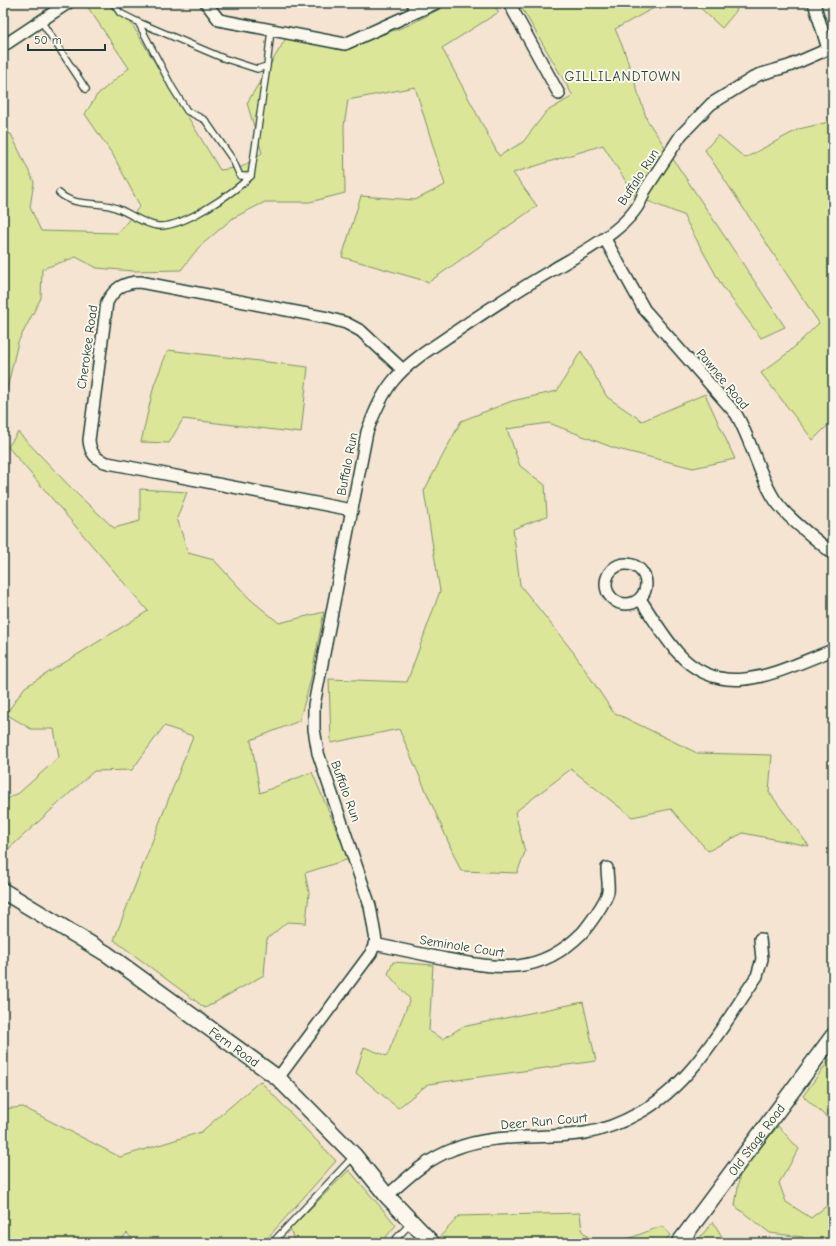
<svg xmlns="http://www.w3.org/2000/svg" width="836" height="1246" font-family="'Comic Neue',sans-serif">
	<style>
		.green { fill: #dbe699; stroke: #7d9266 }
		.lines { fill: none; stroke-linecap: round; stroke-linejoin: round }
		.lane-casing { stroke: #1f3d34; stroke-width: 8 }
		.street-casing { stroke: #1f3d34; stroke-width: 14 }
		.secondary-casing { stroke: #1f3d34; stroke-width: 18 }
		.lane { stroke: #fbf7ec; stroke-width: 5.5 }
		.street { stroke: #fbf7ec; stroke-width: 11 }
		.secondary { stroke: #fbf7ec; stroke-width: 15 }
		.labels { text-anchor: middle; dominant-baseline: central; stroke-width: 4; stroke-linejoin: round; paint-order: stroke }
		.street-label { font-size: 13px; fill: #1f3d34; stroke: #fbf7ec }
		.neighbourhood-label { font-size: 14px; letter-spacing: 1px; fill: #1f3d34; stroke: #fbf7ec }
	</style>
	<rect width="100%" height="100%" fill="#f4e4d1"/>
	<filter id="ink" filterUnits="userSpaceOnUse"><feTurbulence type="fractalNoise" baseFrequency=".025" numOctaves="2"/><feDisplacementMap in="SourceGraphic" scale="8" xChannelSelector="R" yChannelSelector="G"/><feConvolveMatrix kernelMatrix="1 2 1 2 8 2 1 2 1" color-interpolation-filters="sRGB"/></filter>
	<g filter="url(#ink)">
		<!-- green -->
		<path class="green" d="M85,3H119L220,170L242,167L262,153L247,103L288,35L340,50L409,25L451,3H492L499,12L442,48L499,156L523,142L546,112L573,96L519,3H663L615,29L624,50L647,120L785,327L761,338L722,286L683,215L635,196L603,145L513,173L537,206L429,282L342,257L361,196L415,200L445,185L415,87L348,100L344,126L345,193L310,202H265L233,218L199,247L181,270L133,271L97,268L76,257L42,269L41,298L18,342L3,406V132L11,134L34,182L30,207L41,231L118,233L140,206L113,155L85,114L97,95L129,68Z
			M695,3H732L737,10L722,28Z
			M833,121V420L813,440L761,373L789,352L819,323L705,150L718,135L745,158L799,129Z
			M168,350L308,367L301,433L183,419L169,443L141,442L154,385Z
			M581,351L607,397L642,421L705,394L735,459L693,468L614,448L549,423L507,429L520,466L545,485L547,516L513,529L520,585L574,653L613,712L697,753L772,755L769,792L809,846L743,833L708,851L671,809L632,817L571,769L515,812L525,852L517,873L461,871L399,729L331,743L329,679L407,682L440,591L424,491L461,421L512,401L557,391Z
			M18,432L77,494L114,528L140,521V489L187,492L177,518L188,553L214,560L250,599L279,623L324,612L310,683L299,721L251,740L260,793L312,772L349,859L305,873L309,893L306,923L287,922L267,939L264,975L205,1008L114,940L193,736L164,726L132,770L94,771L3,854V801L19,793L59,757L54,729H31L6,714L25,687L148,611L8,447Z
			M393,962L433,965L429,1031L443,1039L462,1027L583,1002L596,1061L428,1084L398,1108L356,1073L364,1047L387,1056L410,999L388,974Z
			M833,1055V1123L803,1096Z
			M260,1081L336,1161L263,1243H136L127,1233L118,1243H3V1109L23,1107L120,1157L201,1132Z
			M778,1126L799,1149L779,1183L786,1202L811,1218L833,1201V1243H808L803,1237L770,1233L735,1206L740,1173Z
			M349,1170L396,1225L381,1243H295L290,1229Z
			M580,1213L582,1231L594,1243H442L438,1239L459,1216Z
			M713,1222L726,1243H695Z
			M662,1226L670,1235L663,1243H617Z"/>
		<g class="lines">
			<!-- lane casing -->
			<g class="lane-casing">
				<path id="lane" d="M113,3L120,13L138,22L223,58L257,69L267,66L271,30
					M409,3L415,13
					M41,21L86,89
					M138,22L172,87L187,111L205,120L233,160L240,176H251L267,66
					M59,193C74,206 92,202 110,206C127,210 141,224 158,226C183,228 233,193 251,176
					M272,1243L354,1156
					M392,1243L411,1223"/>
			</g>
			<!-- street casing -->
			<g class="street-casing">
				<path id="street" d="M206,3L219,20L345,44L436,3
					M509,3L559,94
					M814,3L828,49
					M3,46L68,3
					M605,239L644,309L736,414C752,441 758,474 775,500C790,521 814,537 833,554
					M352,510L108,463C96,460 90,453 89,440L107,302C115,288 124,282 140,282L328,318L346,323L361,331L403,370
					M606 584a20 20 0 1 1 40 0a20 20 0 1 1-40 0Z
					M640,599C652,617 664,637 678,653C724,704 782,669 833,650
					M374,944C398,949 422,954 446,959C500,969 539,976 582,933C589,925 605,903 608,892C609,885 607,875 607,868
					M278,1078L371,953L376,941L370,906L318,753L314,729V705L367,432C374,413 381,396 393,381C409,361 432,348 452,334C486,311 519,289 554,269C583,252 635,226 644,192L681,135L711,104L758,75L789,66L833,47
					M387,1196C408,1177 427,1159 454,1149C495,1132 542,1140 585,1133C604,1130 623,1122 639,1113C692,1084 723,1025 757,976L762,959L760,939"/>
			</g>
			<!-- secondary casing -->
			<g class="secondary-casing">
				<g id="secondary">
					<path id="s1" d="M3,891L107,954L278,1078L354,1155L387,1196L432,1243"/>
					<path id="s2" d="M679,1243L833,1036"/>
				</g>
			</g>
			<!-- lane -->
			<use href="#lane" class="lane"/>
			<!-- street -->
			<use href="#street" class="street"/>
			<!-- secondary -->
			<use href="#secondary" class="secondary"/>
		</g>
	</g>
	<g class="labels">
		<!-- street labels -->
		<g class="street-label">
			<text transform="translate(638 177) rotate(-57)">Buffalo Run</text>
			<text transform="translate(87 347) rotate(-82)">Cherokee Road</text>
			<text transform="translate(723 379) rotate(50)">Pawnee Road</text>
			<text transform="translate(347 464) rotate(-79)">Buffalo Run</text>
			<text transform="translate(346 791) rotate(70)">Buffalo Run</text>
			<text transform="translate(462 946) rotate(9)">Seminole Court</text>
			<text stroke="none"><textPath href="#s1" startOffset="279">Fern Road</textPath></text>
			<text transform="translate(544 1121) rotate(-5)">Deer Run Court</text>
			<text stroke="none"><textPath href="#s2" startOffset="129">Old Stage Road</textPath></text>
		</g>
		<!-- neighbourhood labels -->
		<g class="neighbourhood-label">
			<text x="623" y="76">GILLILANDTOWN</text>
		</g>
	</g>
	<!-- margin -->
	<rect width="836" height="1246" fill="none" stroke="#fbf7ec" stroke-width="16"/>
	<rect x="8" y="8" width="820" height="1230" fill="none" stroke="#1f3d34" stroke-width="1.5" filter="url(#ink)"/>
	<!-- scale -->
	<path d="M28 44v6h77v-6" fill="none" stroke="#1f3d34" stroke-width="2"/>
	<text x="34" y="44" font-size="12" fill="#1f3d34" stroke="#fbf7ec" stroke-width="3" paint-order="stroke">50 m</text>
</svg>
